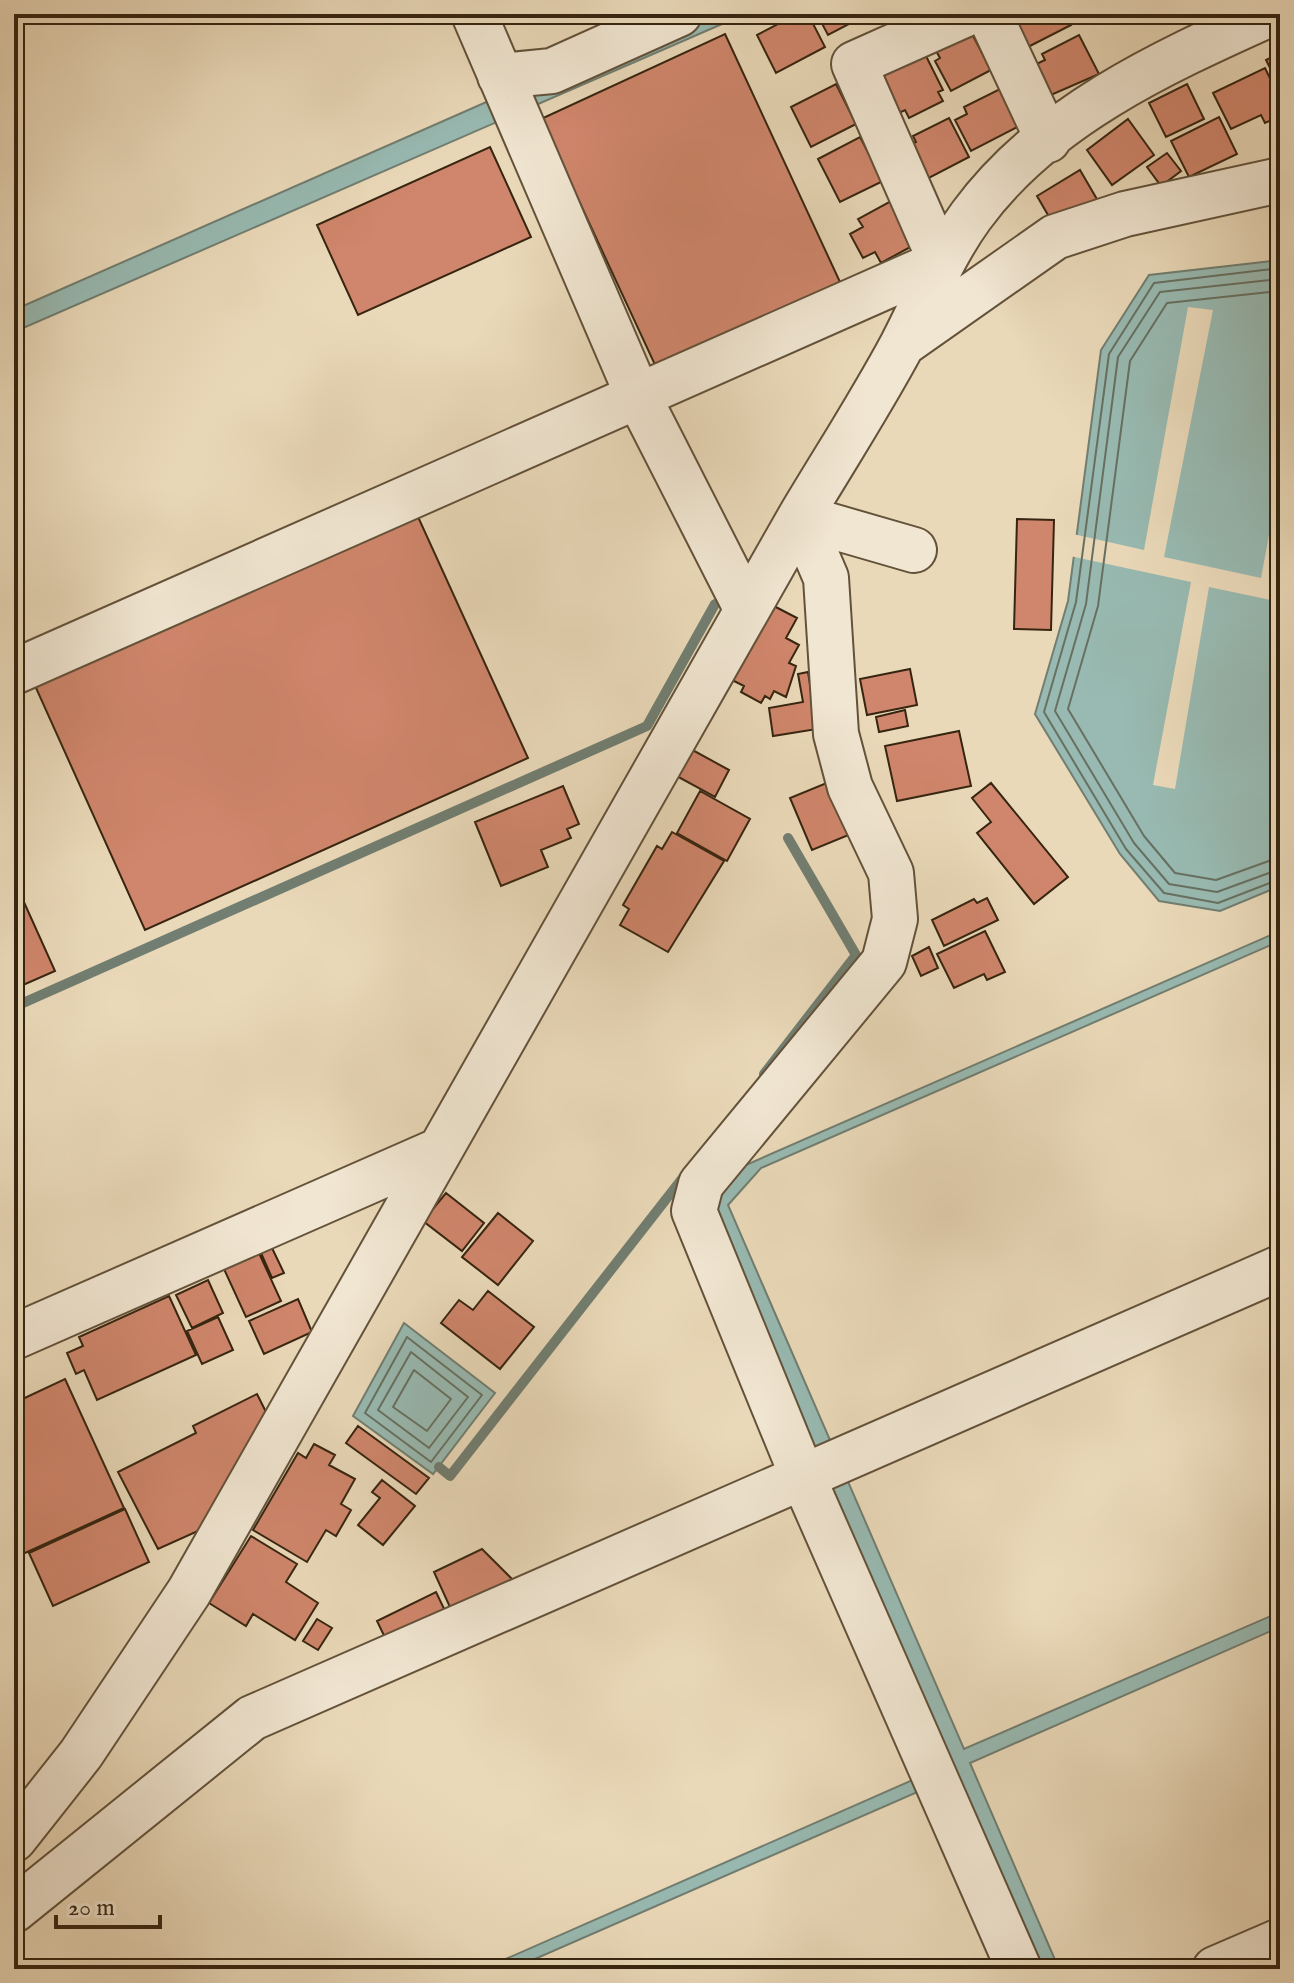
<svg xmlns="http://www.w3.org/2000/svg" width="1294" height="1983" font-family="'IM FELL English',serif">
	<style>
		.water { fill: #98bab2; stroke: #717e71; stroke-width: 2 }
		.pier { fill: #ead9b9 }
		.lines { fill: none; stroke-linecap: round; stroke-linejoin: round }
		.shore { stroke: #677061; stroke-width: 2 }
		.stream { stroke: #717e71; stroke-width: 10 }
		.building { fill: #d0866c; stroke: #362510; stroke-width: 2 }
		.minor-casing { stroke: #63523a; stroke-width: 48 }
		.minor { stroke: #f1e6d2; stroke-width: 44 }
	</style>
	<rect width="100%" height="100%" fill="#ead9b9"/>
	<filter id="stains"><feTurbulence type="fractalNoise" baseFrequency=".0025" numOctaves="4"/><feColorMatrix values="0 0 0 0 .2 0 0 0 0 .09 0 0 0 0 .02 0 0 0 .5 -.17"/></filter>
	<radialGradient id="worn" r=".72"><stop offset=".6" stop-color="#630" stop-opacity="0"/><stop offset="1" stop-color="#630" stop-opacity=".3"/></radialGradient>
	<!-- water -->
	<path class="water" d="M697,14H745L14,332V310L491,100Z
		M1280,260V886L1220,911L1159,901L1120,854L1035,714L1068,601L1101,350L1149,275Z
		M1280,931V941L761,1168L728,1205L964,1749L1280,1612V1627L970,1763L1059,1969H1037L954,1776L512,1969H483L949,1764L712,1211L714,1195L739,1168Z
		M404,1323L495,1393L433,1474L353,1416Z"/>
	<!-- pier -->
	<path class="pier" d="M1188,307L1213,310L1164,557L1261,578L1280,476V556L1276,578L1280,579V602L1209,587L1175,789L1153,785L1191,582L1070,556L1073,534L1144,550Z"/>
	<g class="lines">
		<!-- shore -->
		<path class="shore" d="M1280,268L1154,283L1109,354L1076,602L1044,712L1126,849L1164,893L1218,903L1280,879
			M1280,279L1160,292L1118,357L1086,604L1055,711L1134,843L1169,884L1217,892L1280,869
			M1280,291L1167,303L1130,361L1098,606L1068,709L1144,836L1175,873L1216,880L1280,857
			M407,1337L482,1395L431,1462L365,1413Z
			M411,1352L468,1397L429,1448L378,1410Z
			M414,1370L451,1399L427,1431L393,1407Z"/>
		<!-- stream -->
		<path class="stream" d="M14,1007L647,726L715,604
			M764,1074L856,955L788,838
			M439,1467L450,1476L685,1175"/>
	</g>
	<!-- building -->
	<path class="building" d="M797,14H808L825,47L776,73L757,35Z
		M817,14H868L828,35Z
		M1013,14H1065L1071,25L1026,48Z
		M971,32L991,70L951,91L935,61L940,58L936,51Z
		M725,34L840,282L656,367L541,119Z
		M1079,35L1099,74L1044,98L1028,68L1045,60L1042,54Z
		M1280,53V88L1266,60Z
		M925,54L943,90L938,92L943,101L909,118L905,110L895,115L876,79Z
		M1265,68L1280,99V116L1265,123L1261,115L1231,129L1213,93Z
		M836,84L856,124L811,147L791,107Z
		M1187,84L1204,119L1166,137L1149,103Z
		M1000,89L1019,126L971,151L955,120L967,114L964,107Z
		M1219,117L1237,154L1189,177L1171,141Z
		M949,118L969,157L925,180L908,146L916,142L913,136Z
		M1128,119L1154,155L1112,185L1087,150Z
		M860,137L883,181L840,202L818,159Z
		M490,147L531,237L358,315L317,225Z
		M1167,153L1181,171L1161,186L1147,167Z
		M1080,170L1098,201L1055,227L1037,196Z
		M891,201L914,245L881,263L875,252L863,258L850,234L863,227L858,219Z
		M414,508L528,758L145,930L32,679Z
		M1017,519L1054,520L1051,630L1014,629Z
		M770,604L797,618L786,638L799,645L789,663L796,666L786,697L774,691L770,699L765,696L761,703L741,692L744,686L730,679Z
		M910,669L917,705L867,715L860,679Z
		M808,672L817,729L773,736L769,708L803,702L798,674Z
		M905,710L908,726L879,732L876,717Z
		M959,731L971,786L897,801L885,746Z
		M687,747L729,770L715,797L673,774Z
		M829,782L851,834L812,850L790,798Z
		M991,783L1068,877L1034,904L977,833L991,822L972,798Z
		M563,786L579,824L567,829L571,838L541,850L548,867L501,886L475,822Z
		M700,791L750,819L727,861L677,833Z
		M672,832L724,861L668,952L620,925L629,909L623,905L657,846L662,849Z
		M14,880L55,971L14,989Z
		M987,898L998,920L944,946L932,920L974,899L977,903Z
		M985,931L1005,972L987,980L984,974L954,988L937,954Z
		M929,947L938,968L921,976L912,956Z
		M446,1193L484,1223L462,1251L423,1221Z
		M498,1213L533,1241L498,1285L462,1257Z
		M272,1248L284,1273L272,1278L261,1253Z
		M259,1253L281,1301L246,1317L224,1269Z
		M208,1280L223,1313L192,1328L176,1295Z
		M488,1291L534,1327L500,1369L441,1323L459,1300L473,1310Z
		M169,1296L196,1355L97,1400L84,1370L76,1374L67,1353L83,1346L79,1337Z
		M298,1299L312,1332L264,1354L249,1321Z
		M218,1317L233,1350L202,1364L187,1331Z
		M65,1379L124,1508L14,1558V1403Z
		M257,1394L266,1412L198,1531L158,1549L118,1472L196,1433L193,1426Z
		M358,1426L429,1478L416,1494L346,1443Z
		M314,1444L335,1455L329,1465L355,1479L341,1504L351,1510L336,1536L326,1530L307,1562L253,1530L298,1453L306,1458Z
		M382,1480L415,1506L383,1545L358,1525L380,1498L372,1492Z
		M125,1509L149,1562L53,1606L29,1553Z
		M251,1536L297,1564L286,1582L318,1603L295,1640L253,1614L246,1626L209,1603Z
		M482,1549L517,1584L454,1616L434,1572Z
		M436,1592L448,1617L389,1646L377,1621Z
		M317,1619L332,1628L318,1650L303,1641Z"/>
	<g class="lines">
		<!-- minor casing -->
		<g class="minor-casing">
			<path id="minor" d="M474,14L638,396L747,610
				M989,14L1048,140
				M500,76L552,71L679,14
				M904,343L1055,237L1125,214L1280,180
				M800,517L826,578L836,734L850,787L891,873L895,919L884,962L701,1184L694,1211L802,1475L1019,1969
				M800,517L914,550
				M14,672L941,262L854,64L966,14
				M14,1337L440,1150
				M14,1839L81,1754L189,1592L800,517C834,460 871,403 902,345C925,301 942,256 971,216C1043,117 1161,63 1270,14
				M14,1910L252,1718L1280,1268
				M1215,1969L1280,1941"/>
		</g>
		<!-- minor -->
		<use href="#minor" class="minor"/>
	</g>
	<!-- margin -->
	<rect width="1294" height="1983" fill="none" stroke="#ead9b9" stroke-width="48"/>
	<rect x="16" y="16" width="1262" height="1951" fill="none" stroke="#362510" stroke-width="4"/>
	<rect x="24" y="24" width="1246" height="1935" fill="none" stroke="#362510" stroke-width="2"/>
	<!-- scale -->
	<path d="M56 1915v12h104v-12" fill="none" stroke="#362510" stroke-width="4"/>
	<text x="68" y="1915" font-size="24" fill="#362510" stroke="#f1e6d2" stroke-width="6" paint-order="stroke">20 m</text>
	<rect width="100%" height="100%" filter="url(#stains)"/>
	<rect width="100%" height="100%" fill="url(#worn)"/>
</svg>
